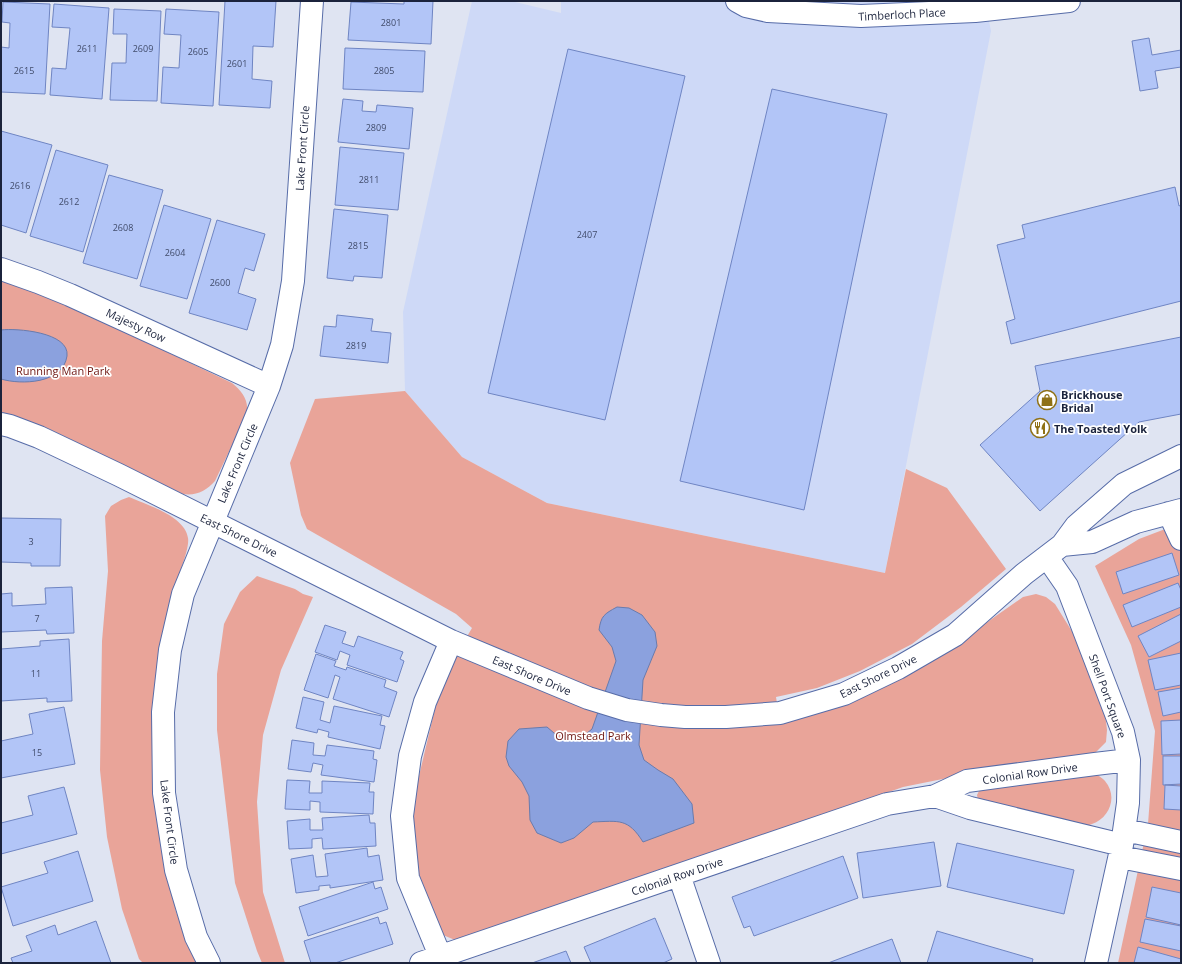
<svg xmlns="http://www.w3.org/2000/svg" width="1182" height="964" font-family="'Open Sans',sans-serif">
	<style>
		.built { fill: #ced9f7 }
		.green { fill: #e9a499 }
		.water { fill: #8ba1de; stroke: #697bad }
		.building { fill: #b2c5f7; stroke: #6f85c3 }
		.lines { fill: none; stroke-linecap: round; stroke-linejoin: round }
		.minor-casing { stroke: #576ca8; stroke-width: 24 }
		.minor { stroke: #fff; stroke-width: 22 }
		.labels { text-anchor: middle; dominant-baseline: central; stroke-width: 3.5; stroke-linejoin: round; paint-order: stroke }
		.number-label { font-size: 9px; fill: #414c6b }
		.street-label { font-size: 11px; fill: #1b233c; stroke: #fff }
		.park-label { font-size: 11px; fill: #6d1510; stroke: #fff }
		.poi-label { font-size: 11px; font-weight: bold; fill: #1b233c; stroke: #fff; text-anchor: start }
	</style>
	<rect width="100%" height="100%" fill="#dfe4f2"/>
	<!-- built -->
	<path class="built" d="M472,1H511L561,13V1H985L991,31L885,573L547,503L462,457L405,391L403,312Z"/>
	<!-- green -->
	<path class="green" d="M1,278L62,302L232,383C243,392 250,402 246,416L215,481C206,491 196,496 183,494L47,428L20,419L1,415Z
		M405,391L462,457L547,503L885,573L906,469L947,488L1006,569L961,607L912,644L860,671L817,688L776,697L780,722C799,717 820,713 838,707C907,683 964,638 1023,597L1036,594L1046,597L1055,604L1073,633L1104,705L1107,730L1106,742L1096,752L1075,758L1007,766L903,787L790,827L455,940L438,933L428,915L414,857L410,814L442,679L472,628L456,614L307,529L301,515L290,463L315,399Z
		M129,497C147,505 185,516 188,538C190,549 177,579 173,591L165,856L176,912L197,963H143L139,959L122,909L107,837L100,770L102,641L108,571L105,516L111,506L121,500Z
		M1181,523V963H1118L1148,824L1155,731L1131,645L1095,566L1139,539Z
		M257,576L295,589L303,594L313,597L281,670L263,735L257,802L263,892L285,963H262L257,951L235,883L217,730V674L224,624L240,592Z
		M1095,773C1098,776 1103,778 1105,781C1118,796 1110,818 1092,824C1089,826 1084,825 1080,825L978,800L977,795L980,789Z"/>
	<!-- water -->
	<path class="water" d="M1,330C16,328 70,332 67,356C63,384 21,385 1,379Z
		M617,607L629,608L642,615L655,632L657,646L643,680L639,745L644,760L658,770L673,779L692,804L694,823L643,842C628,818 619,821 593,822L574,838L561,843L537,833L530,820L529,796L522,782L509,766L506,757L508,741L519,729L547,727L561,739H580L592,729L616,661L612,647L599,630C601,616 604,614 617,607Z"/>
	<!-- building -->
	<path class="building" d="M225,1H276L273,47L253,46L252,79L272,81L270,108L219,105Z
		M404,1H433L431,44L348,40L351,2L404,4Z
		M3,2L50,4L45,94L1,92V47L9,48L10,23L2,22Z
		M54,4L109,8L102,99L50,95L52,68L66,69L70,28L52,27Z
		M114,9L161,11L157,101L110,100L112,63H126L127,34H113Z
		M166,9L219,12L213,106L161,103L163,67L179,68L181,35L164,34Z
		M1149,38L1152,55L1181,50V67L1155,71L1158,88L1140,91L1132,41Z
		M345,48L425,51L423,92L343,89Z
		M568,49L685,76L605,420L488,393Z
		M772,89L887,114L804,510L680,481Z
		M343,99L363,101L362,111L376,112L377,105L413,108L409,149L338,142Z
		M1,131L52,145L26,233L1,225Z
		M340,147L404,153L398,210L335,205Z
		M56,150L108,165L83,252L30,236Z
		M109,175L163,190L137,279L83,263Z
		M1175,187L1179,206L1181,205V301L1011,344L1006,322L1015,319L997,245L1025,238L1022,225Z
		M164,205L211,219L187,299L140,286Z
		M334,209L388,215L382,278L354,276L353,281L327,278Z
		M217,220L265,234L254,271L245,268L238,293L256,299L247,330L189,313Z
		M337,315L373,319L371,331L391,333L388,363L320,356L324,326L336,327Z
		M1181,337V414L1139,422L1040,511L980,445L1040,391L1035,366Z
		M1,518L61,519L60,566H31V563L1,562Z
		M1172,553L1179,575L1123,594L1116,572Z
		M1178,583L1181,590V607L1132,627L1123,605Z
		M72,587L74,633L47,634L46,630L1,632V594L12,593V606L46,604L45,588Z
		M1181,614V641L1149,657L1138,636Z
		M325,625L346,632L342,643L354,647L358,636L403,652L400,659L404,661L397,682L347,665L350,655L340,651L337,660L315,652Z
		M69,639L72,701L47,702V698L1,701V649L40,646V641Z
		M1181,653V685L1155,690L1148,660Z
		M316,654L336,661L334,666L346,670L347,667L386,680L384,687L397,692L389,717L333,699L340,677L335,675L328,698L304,690Z
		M1181,688V712L1163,716L1158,692Z
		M303,697L324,702L320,720L330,723L334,706L382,716L380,725L385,726L380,749L328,737L329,732L318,729L317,733L296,728Z
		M64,707L75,764L1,778V741L33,734L29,714Z
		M1181,720V754L1162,755L1161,721Z
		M292,740L314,743L313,755L325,756L327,745L374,751L373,759L377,760L374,782L321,775L323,765L313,763L311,772L288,769Z
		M1163,756H1181V784L1163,785Z
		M287,780L310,781L309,793H322V781L370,783L369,792H374L373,814L320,812V802L310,801V810L285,809Z
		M1165,785L1181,786V810L1164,809Z
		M64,787L77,834L1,854V823L33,815L28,796Z
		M369,815L370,823H375L376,846L323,849L322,838L312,839V848L289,849L287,821L310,819V830H323L322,818Z
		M934,842L941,886L863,898L857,853Z
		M957,843L1074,870L1064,914L947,887Z
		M367,848L368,857L379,855L383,880L330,888V885L319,886V890L296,893L291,859L313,855L316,877L328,876L325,854Z
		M78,851L93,901L13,926L1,887L48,873L44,862Z
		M843,856L858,898L754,936L750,926L744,928L732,897Z
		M373,882L375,889L381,887L388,909L308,936L299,907Z
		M1152,887L1181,893V925L1146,917Z
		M378,917L380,924L386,922L393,944L335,963H311L304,941Z
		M655,918L672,959L663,963H591L584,947Z
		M1145,919L1181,926V951L1140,942Z
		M96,921L111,963H13L11,958L32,951L26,936L55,925L58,935Z
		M937,931L1033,959L1032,963H927Z
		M892,939L901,963H828Z
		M1138,947L1181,959V963H1134Z
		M566,951L571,963H532Z"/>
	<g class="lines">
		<!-- minor casing -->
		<g class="minor-casing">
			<path id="minor" d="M737,1L746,6L768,11L861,16L975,11L1069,1
				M1,269L38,282L70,295L269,386
				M1,424L10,426L39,437L119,475L451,641L588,698L627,710L661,715L685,717H726L780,713L844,694L898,668L955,635L1024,574L1062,545L1076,526L1124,484L1181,456
				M1169,513L1181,539
				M1062,545L1092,542L1136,522L1181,510
				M1047,557L1067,586L1123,732L1129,760L1128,803L1122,845L1096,963
				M935,796L970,808L1122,845
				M1125,830L1181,842
				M1120,857L1181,869
				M679,875L709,963
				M209,963L196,937L176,870L164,793L163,712L170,650L183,594L269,386L282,345L293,281L312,1
				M421,963L887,804L935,796L967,781L1095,764L1129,760
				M443,963L408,878L402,816L410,756L425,702L451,641"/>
		</g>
		<!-- minor -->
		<use href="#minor" class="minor"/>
	</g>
	<!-- icons -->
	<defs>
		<g id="shop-ring" transform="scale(1)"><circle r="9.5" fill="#fff" stroke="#8f7116" stroke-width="1.5"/><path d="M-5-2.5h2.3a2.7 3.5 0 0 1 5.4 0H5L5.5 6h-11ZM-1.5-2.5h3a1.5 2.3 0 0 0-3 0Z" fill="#8f7116"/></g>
		<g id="restaurant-ring" transform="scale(1)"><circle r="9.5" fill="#fff" stroke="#8f7116" stroke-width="1.5"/><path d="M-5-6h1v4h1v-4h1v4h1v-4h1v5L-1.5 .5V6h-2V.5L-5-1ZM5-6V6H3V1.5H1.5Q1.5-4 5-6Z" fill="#8f7116"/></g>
	</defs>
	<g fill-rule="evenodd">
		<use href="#shop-ring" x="1047" y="400"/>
		<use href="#restaurant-ring" x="1040" y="428"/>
	</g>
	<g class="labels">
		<!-- number labels -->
		<g class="number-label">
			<text x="391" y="22">2801</text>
			<text x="87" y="48">2611</text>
			<text x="143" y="48">2609</text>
			<text x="198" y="51">2605</text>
			<text x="237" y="63">2601</text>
			<text x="24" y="70">2615</text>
			<text x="384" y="70">2805</text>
			<text x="376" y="127">2809</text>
			<text x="369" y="179">2811</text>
			<text x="20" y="185">2616</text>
			<text x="69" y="201">2612</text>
			<text x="123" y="227">2608</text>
			<text x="587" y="234">2407</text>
			<text x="358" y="245">2815</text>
			<text x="175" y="252">2604</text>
			<text x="220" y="282">2600</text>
			<text x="356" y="345">2819</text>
			<text x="31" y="541">3</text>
			<text x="37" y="618">7</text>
			<text x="36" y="673">11</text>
			<text x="37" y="752">15</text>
		</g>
		<!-- street labels -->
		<g class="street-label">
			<text transform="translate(902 14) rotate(-3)">Timberloch Place</text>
			<text transform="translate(302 148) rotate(-86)">Lake Front Circle</text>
			<text transform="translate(136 325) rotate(25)">Majesty Row</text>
			<text transform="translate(237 463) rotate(-67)">Lake Front Circle</text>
			<text transform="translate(239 535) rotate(26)">East Shore Drive</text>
			<text transform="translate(532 675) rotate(23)">East Shore Drive</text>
			<text transform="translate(878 676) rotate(-26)">East Shore Drive</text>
			<text transform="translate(1108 696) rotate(70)">Shell Port Square</text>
			<text transform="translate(1030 773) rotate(-8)">Colonial Row Drive</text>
			<text transform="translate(170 822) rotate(83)">Lake Front Circle</text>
			<text transform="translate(677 876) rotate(-19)">Colonial Row Drive</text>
		</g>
		<!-- park labels -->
		<g class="park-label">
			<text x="63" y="370">Running Man Park</text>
			<text x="593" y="735">Olmstead Park</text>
		</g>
		<!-- poi labels -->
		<g class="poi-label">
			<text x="1061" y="394">Brickhouse<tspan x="1061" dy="13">Bridal</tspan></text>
			<text x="1054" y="428">The Toasted Yolk</text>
		</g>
	</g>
	<!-- border -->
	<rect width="1182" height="964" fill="none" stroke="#1b233c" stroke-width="4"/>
</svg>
